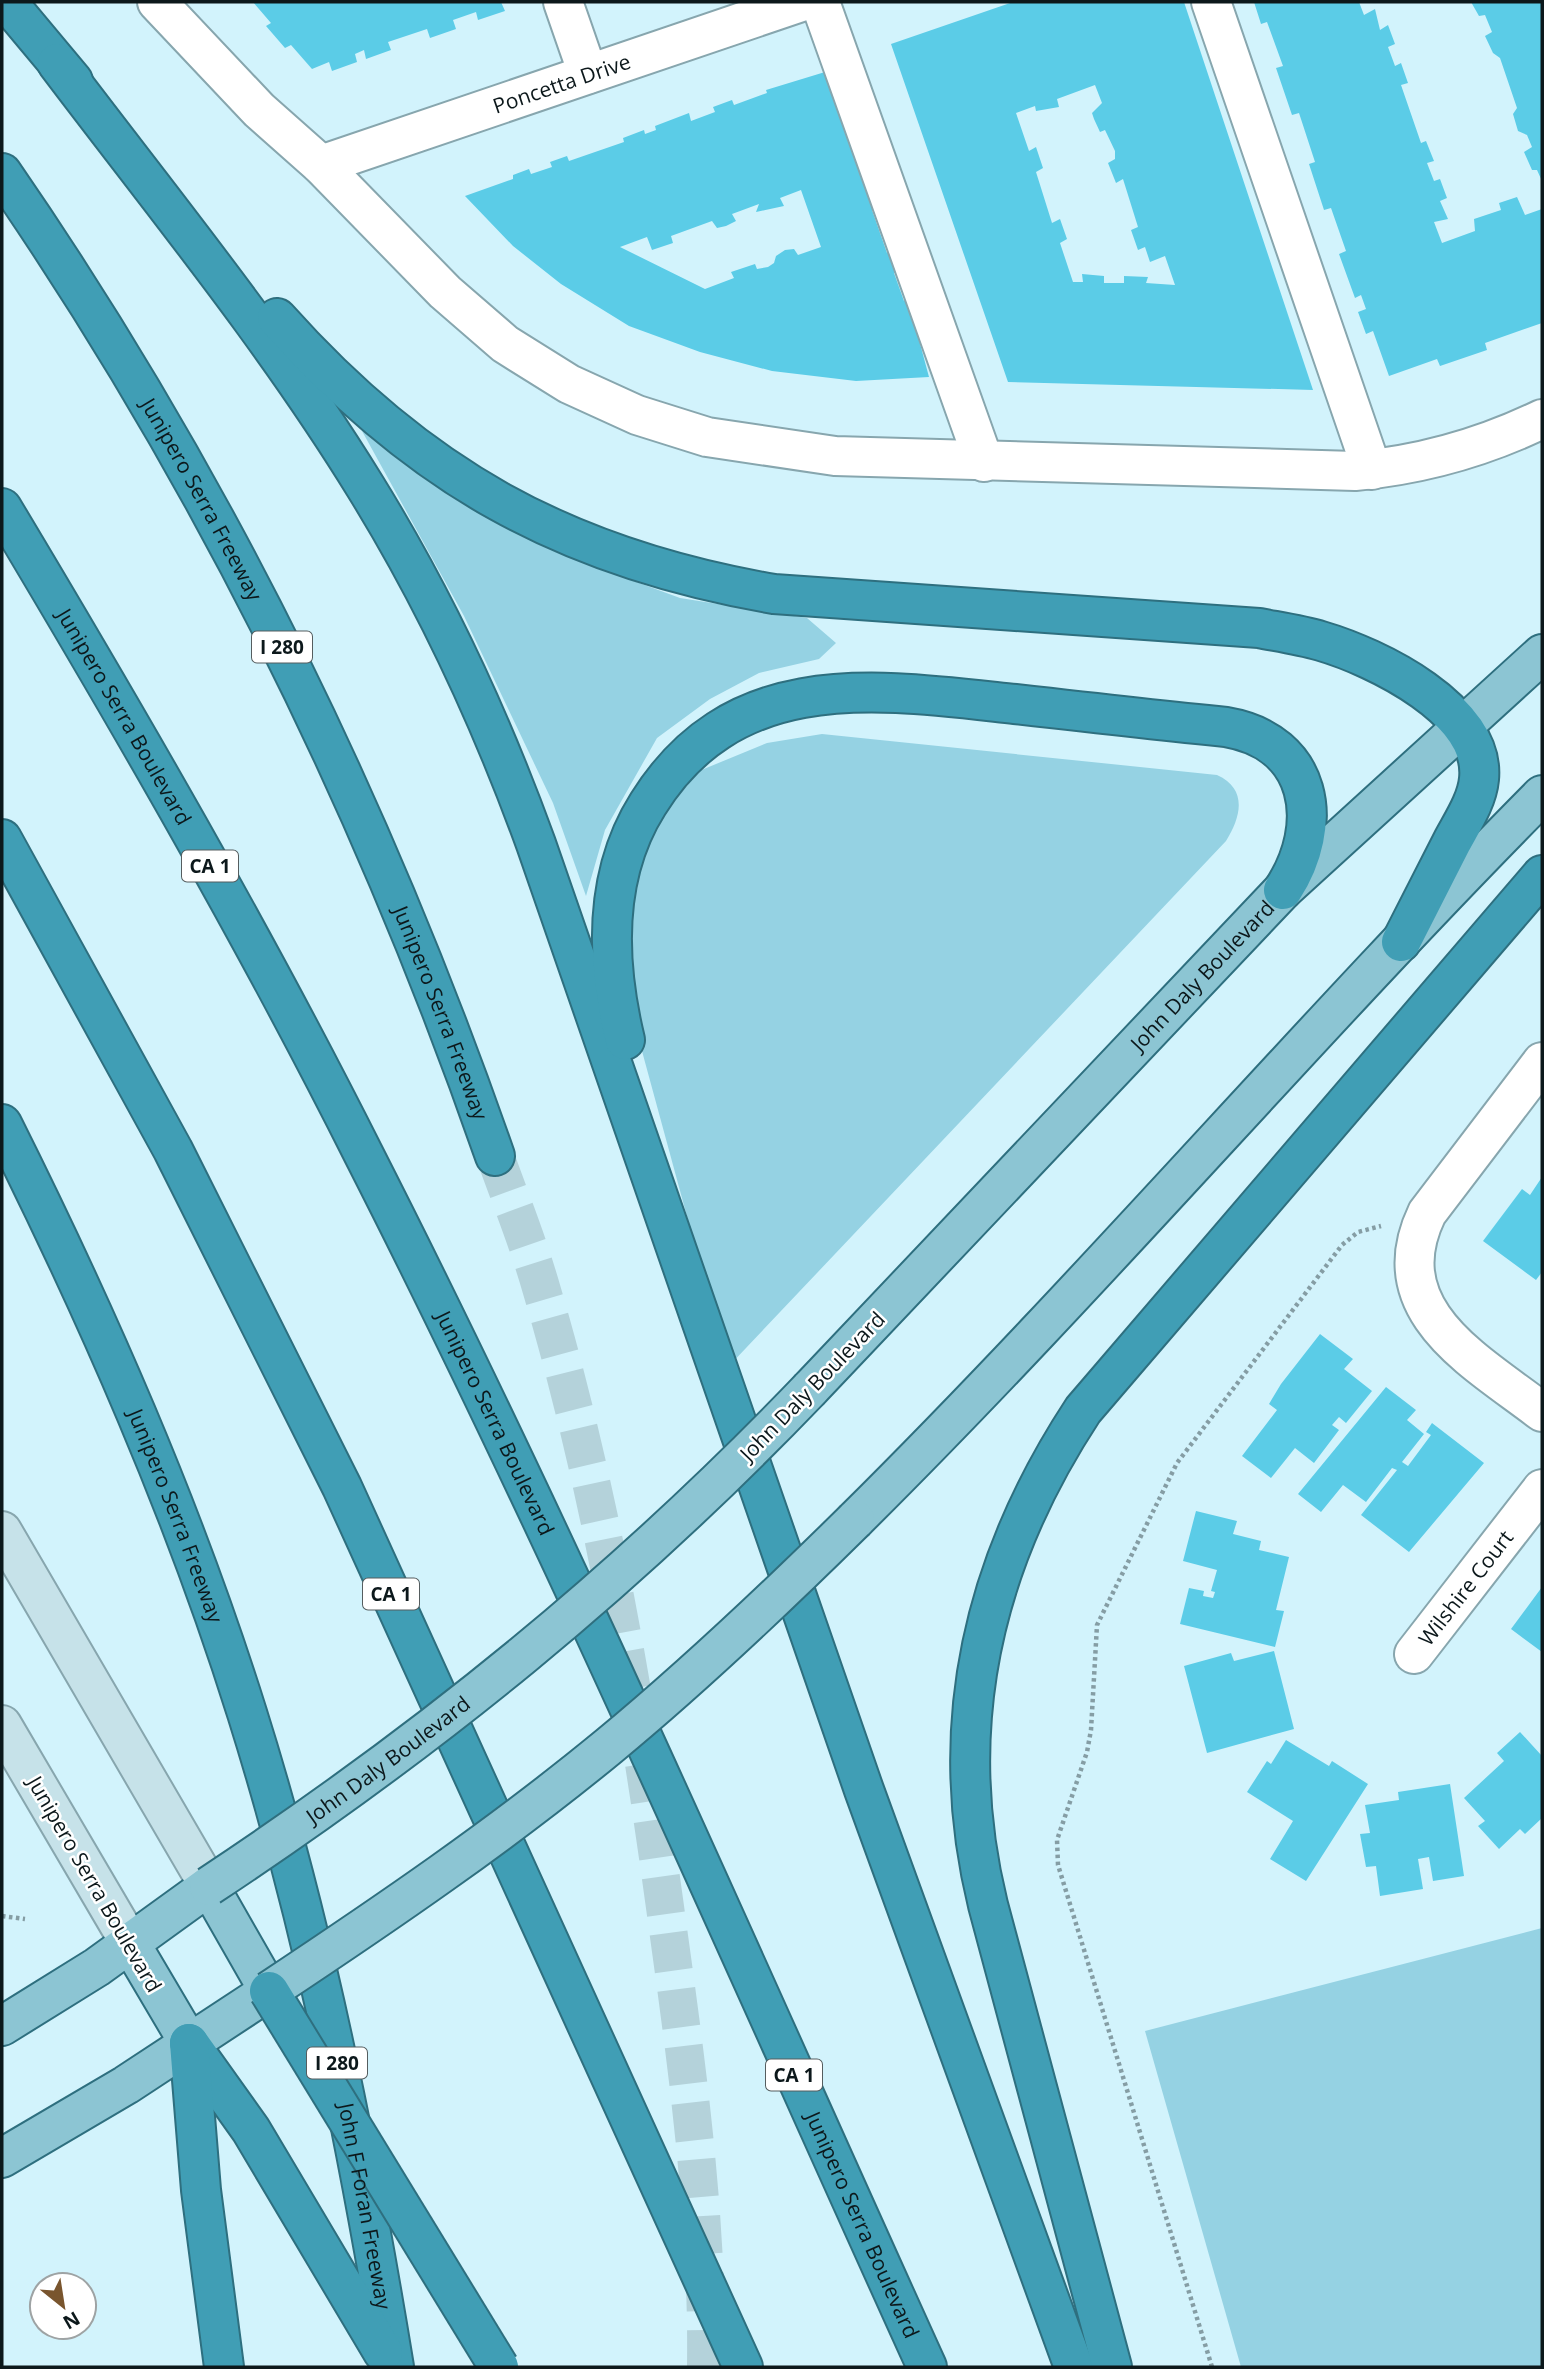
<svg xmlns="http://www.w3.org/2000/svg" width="1544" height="2369" font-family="'Open Sans',sans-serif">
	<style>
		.green { fill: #95d2e3 }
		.building { fill: #5bcce7; fill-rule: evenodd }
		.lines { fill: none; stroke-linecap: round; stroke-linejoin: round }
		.highway-tunnel { stroke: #b4d2da; stroke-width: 38; stroke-dasharray: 38 19; stroke-linecap: butt }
		.street-casing { stroke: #87a6ae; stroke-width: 42 }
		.secondary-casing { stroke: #87a6ae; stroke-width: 42 }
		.primary-casing { stroke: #2e6f7f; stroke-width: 42 }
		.highway-casing { stroke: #2e6f7f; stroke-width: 42 }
		.path { stroke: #859da4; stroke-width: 4.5; stroke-dasharray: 3.5 3.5; stroke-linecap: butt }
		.street { stroke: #fff; stroke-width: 38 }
		.secondary { stroke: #c6e2e9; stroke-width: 38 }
		.primary { stroke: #8cc5d3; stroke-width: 38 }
		.highway { stroke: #409eb5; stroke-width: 38 }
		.primary-bridge-casing { stroke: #2e6f7f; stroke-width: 42; stroke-linecap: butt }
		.highway-bridge-casing { stroke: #2e6f7f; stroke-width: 42; stroke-linecap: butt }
		.primary-bridge { stroke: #8cc5d3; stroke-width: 38 }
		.highway-bridge { stroke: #409eb5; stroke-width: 38 }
		.labels { text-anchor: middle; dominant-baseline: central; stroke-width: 5; stroke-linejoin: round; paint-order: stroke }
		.shield { fill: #fff; stroke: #555d5f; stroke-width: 2 }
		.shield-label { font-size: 19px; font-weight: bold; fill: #0c181b }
		.street-label { font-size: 21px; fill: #0c181b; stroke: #fff }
	</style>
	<rect width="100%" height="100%" fill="#d2f3fc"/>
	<!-- green -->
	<path class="green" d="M362,431L448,491L510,528L604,570L680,598L807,618L836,643L819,659L759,673L710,699L657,738L605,830L586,896L553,803L464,616Z
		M822,734L1217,775C1248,789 1241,817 1226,841L728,1367L624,985L638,845L699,771L767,743Z
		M1542,1928V2367H1241L1145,2031Z"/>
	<!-- building -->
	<path class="building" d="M253,2H501L505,11L478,20L476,12L453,20L456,29L430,38L427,29L388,42L391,50L366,59L364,50L355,54L357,62L332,71L329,62L312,69L291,45L285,48L266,26L271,23Z
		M1013,2H1184L1313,390L1008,382L891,44ZM1095,85L1102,103L1092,113L1094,119L1100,132L1105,130L1115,151V159L1108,163L1116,183L1123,179L1138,227L1131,230L1138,250L1145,247L1150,262L1165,256L1175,285L1146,283L1148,277L1124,276V283H1104V276L1082,274L1083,282H1073L1060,243L1067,239L1060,219L1052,223L1036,172L1043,168L1036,147L1029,151L1016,113L1035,106L1036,111L1059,107L1057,99Z
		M1254,2H1359L1364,15L1375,9L1380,30L1388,25L1395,44L1388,47L1395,66L1401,63L1408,83L1401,85L1421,143L1426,141L1434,161L1427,163L1434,181L1440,179L1447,198L1440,201L1448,219L1434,222L1442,243L1475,231L1474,219L1501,210L1499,203L1517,197L1525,215L1542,209V323L1485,343L1487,350L1440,366L1437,359L1389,376L1373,331L1366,334L1358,312L1366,309L1361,295L1355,298L1339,254L1346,251L1331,208L1324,210L1309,164L1315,162L1299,113L1292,115L1276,68L1283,66L1267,22L1261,24Z
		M1471,2H1542V181L1537,170H1532L1524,152L1532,147L1527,135L1518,131L1513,114L1517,108L1500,58L1493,53L1485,36L1492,32L1485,15L1479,16Z
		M825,72L877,209L872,210L887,253L892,251L899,271L894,273L904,301L908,299L929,377L856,381L772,371L700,352L629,326L561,284L513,246L465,196L513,179V175L529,169L531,174L552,167L550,162L567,156L569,161L624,142L623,138L644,130L645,134L656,130L655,126L689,113L691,121L715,112L713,107L732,100L734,105L767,93L766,90ZM801,190L821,247L798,255L794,249L785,250L776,256L774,263L768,267L757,269L755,264L731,272L734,278L705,289L620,247L647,237L652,250L673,243L671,236L712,221L717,228L726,226L736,221L732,214L759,204L756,212L784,206L780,198Z
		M1542,1177V1272L1536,1280L1483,1241L1522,1189L1530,1195Z
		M1320,1334L1353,1359L1344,1369L1372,1391L1346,1423L1339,1417L1332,1425L1339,1430L1314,1463L1295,1448L1271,1478L1242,1456L1277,1410L1269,1404L1281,1384Z
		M1386,1387L1416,1410L1407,1420L1424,1434L1402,1462L1408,1466L1431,1435L1426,1432L1432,1423L1484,1463L1409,1552L1361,1515L1397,1470L1392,1468L1366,1502L1343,1485L1321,1512L1298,1494Z
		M1196,1511L1237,1521L1233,1534L1261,1541L1259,1550L1289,1557L1276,1610L1284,1611L1275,1647L1180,1624L1189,1588L1204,1591L1203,1596L1213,1598L1215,1592L1211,1591L1217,1570L1183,1561Z
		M1542,1587V1652L1511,1629Z
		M1274,1651L1294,1729L1207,1753L1184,1666L1231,1653L1234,1661Z
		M1520,1732L1542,1756V1818L1525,1834L1520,1829L1499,1849L1478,1826L1485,1821L1464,1798L1504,1761L1497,1753Z
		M1286,1740L1329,1766L1332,1761L1368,1784L1306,1881L1270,1859L1293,1821L1247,1792L1267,1761L1271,1764Z
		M1450,1784L1464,1876L1433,1881L1429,1857L1418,1859L1423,1889L1380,1896L1376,1866L1366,1867L1360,1834L1370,1833L1365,1805L1399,1800L1398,1792Z"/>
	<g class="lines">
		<!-- highway-tunnel -->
		<path class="highway-tunnel" d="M495,1156C511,1200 529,1245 542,1291C603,1499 639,1714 668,1929C688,2073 708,2221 706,2367"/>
		<!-- street casing -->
		<g class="street-casing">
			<g id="street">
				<path d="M157,2L259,110L321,165L445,292L505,344L569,384L637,415L707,437L835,456L1355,471C1421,465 1482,448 1542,419"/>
				<path d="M563,2L588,74"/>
				<path d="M820,2L984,462"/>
				<path d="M1211,2L1372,470"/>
				<path id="s1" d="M321,165L801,2"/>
				<path d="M1542,1062L1427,1213C1380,1311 1476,1361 1542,1412"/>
				<path id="s2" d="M1414,1654L1542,1489"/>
			</g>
		</g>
		<!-- secondary casing -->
		<g class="secondary-casing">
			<path id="secondary" d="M2,1531L209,1886
				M2,1725L130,1943"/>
		</g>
		<!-- primary casing -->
		<g class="primary-casing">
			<g id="primary">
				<path id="s3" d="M810,1389L1283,890L1542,654"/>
				<path d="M855,1520C1092,1285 1308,1031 1542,795"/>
				<path d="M130,1943L189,2043"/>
				<path d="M2,2026L97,1967L209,1886L269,1991L126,2085L2,2158"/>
			</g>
		</g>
		<!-- highway casing -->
		<g class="highway-casing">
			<g id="highway">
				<path d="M7,2L73,81"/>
				<path d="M57,63C162,202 274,338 365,486C435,599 491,720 536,844L864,1790L1074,2367"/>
				<path id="s4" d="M2,173C211,476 374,808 495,1156"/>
				<path d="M277,318C418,476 564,558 774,594L1259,628C1280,632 1301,635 1321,641C1376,657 1486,710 1479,779C1477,801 1462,823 1452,842C1435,875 1418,908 1401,942"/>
				<path id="s5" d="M2,508C129,720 253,934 364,1155C566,1552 743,1962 927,2367"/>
				<path d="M2,839L173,1150L342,1487L743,2367"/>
				<path d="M625,1040C606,961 603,875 648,804C734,666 876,689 1015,704C1085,712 1155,720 1226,727C1313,742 1326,824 1283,890"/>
				<path id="s6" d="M2,1124C97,1314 183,1509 247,1713C314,1926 358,2147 394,2367"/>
				<path d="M189,2043L251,2130L383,2352"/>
				<path d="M189,2043L201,2190L224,2367"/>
				<path d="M1112,2367L988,1905C944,1726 983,1562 1083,1410L1542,875"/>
			</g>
		</g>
		<!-- path -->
		<path class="path" d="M2,1916L25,1919
			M1212,2367L1058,1865L1057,1840L1087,1752L1091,1730L1097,1625L1177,1463L1342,1245L1358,1232L1381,1226"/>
		<!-- street -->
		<use href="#street" class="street"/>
		<!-- secondary -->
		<use href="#secondary" class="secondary"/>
		<!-- primary -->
		<use href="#primary" class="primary"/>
		<!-- highway -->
		<use href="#highway" class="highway"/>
		<!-- primary-bridge casing -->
		<g class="primary-bridge-casing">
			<g id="primary-bridge">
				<path id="s7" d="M209,1886C431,1739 625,1582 810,1389"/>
				<path d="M269,1991C385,1914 501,1835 609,1746C695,1675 776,1598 855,1520"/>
			</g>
		</g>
		<!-- highway-bridge casing -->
		<g class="highway-bridge-casing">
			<path id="highway-bridge" d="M269,1991L499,2367"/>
		</g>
		<!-- primary-bridge -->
		<use href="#primary-bridge" class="primary-bridge"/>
		<!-- highway-bridge -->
		<use href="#highway-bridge" class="highway-bridge"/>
	</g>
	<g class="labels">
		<!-- shield labels -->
		<g class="shield">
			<rect x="252" y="631.5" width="60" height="31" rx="5"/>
			<rect x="182" y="850.5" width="56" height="31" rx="5"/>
			<rect x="363" y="1578.5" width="56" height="31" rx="5"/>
			<rect x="307" y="2047.5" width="60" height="31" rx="5"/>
			<rect x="766" y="2059.5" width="56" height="31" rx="5"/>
		</g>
		<g class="shield-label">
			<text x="282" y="647">I 280</text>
			<text x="210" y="866">CA 1</text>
			<text x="391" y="1594">CA 1</text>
			<text x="337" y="2063">I 280</text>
			<text x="794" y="2075">CA 1</text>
		</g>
		<!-- street labels -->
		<g class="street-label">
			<text stroke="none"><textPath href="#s1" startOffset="254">Poncetta Drive</textPath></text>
			<text stroke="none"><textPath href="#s4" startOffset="383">Junipero Serra Freeway</textPath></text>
			<text stroke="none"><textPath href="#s5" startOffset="242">Junipero Serra Boulevard</textPath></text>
			<text stroke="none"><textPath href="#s3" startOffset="570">John Daly Boulevard</textPath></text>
			<text stroke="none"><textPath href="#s4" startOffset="950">Junipero Serra Freeway</textPath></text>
			<text transform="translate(812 1386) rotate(-46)">John Daly Boulevard</text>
			<text stroke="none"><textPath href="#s5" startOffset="1040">Junipero Serra Boulevard</textPath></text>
			<text stroke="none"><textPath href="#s6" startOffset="429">Junipero Serra Freeway</textPath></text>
			<text stroke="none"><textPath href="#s2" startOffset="84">Wilshire Court</textPath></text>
			<text stroke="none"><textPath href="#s7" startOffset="219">John Daly Boulevard</textPath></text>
			<text transform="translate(95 1884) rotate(60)">Junipero Serra Boulevard</text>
			<text stroke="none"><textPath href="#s6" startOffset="1146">John F Foran Freeway</textPath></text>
			<text stroke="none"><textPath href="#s5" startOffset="1922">Junipero Serra Boulevard</textPath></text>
		</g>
	</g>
	<!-- border -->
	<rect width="1544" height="2369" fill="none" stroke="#0c181b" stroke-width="7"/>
	<!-- north arrow -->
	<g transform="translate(63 2306) rotate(150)"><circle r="33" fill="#ffffff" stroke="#9ea3a4" stroke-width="2"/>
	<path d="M0-5L12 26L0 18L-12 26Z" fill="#79552e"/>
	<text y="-10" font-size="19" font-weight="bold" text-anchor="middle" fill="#0c181b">N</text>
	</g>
</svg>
